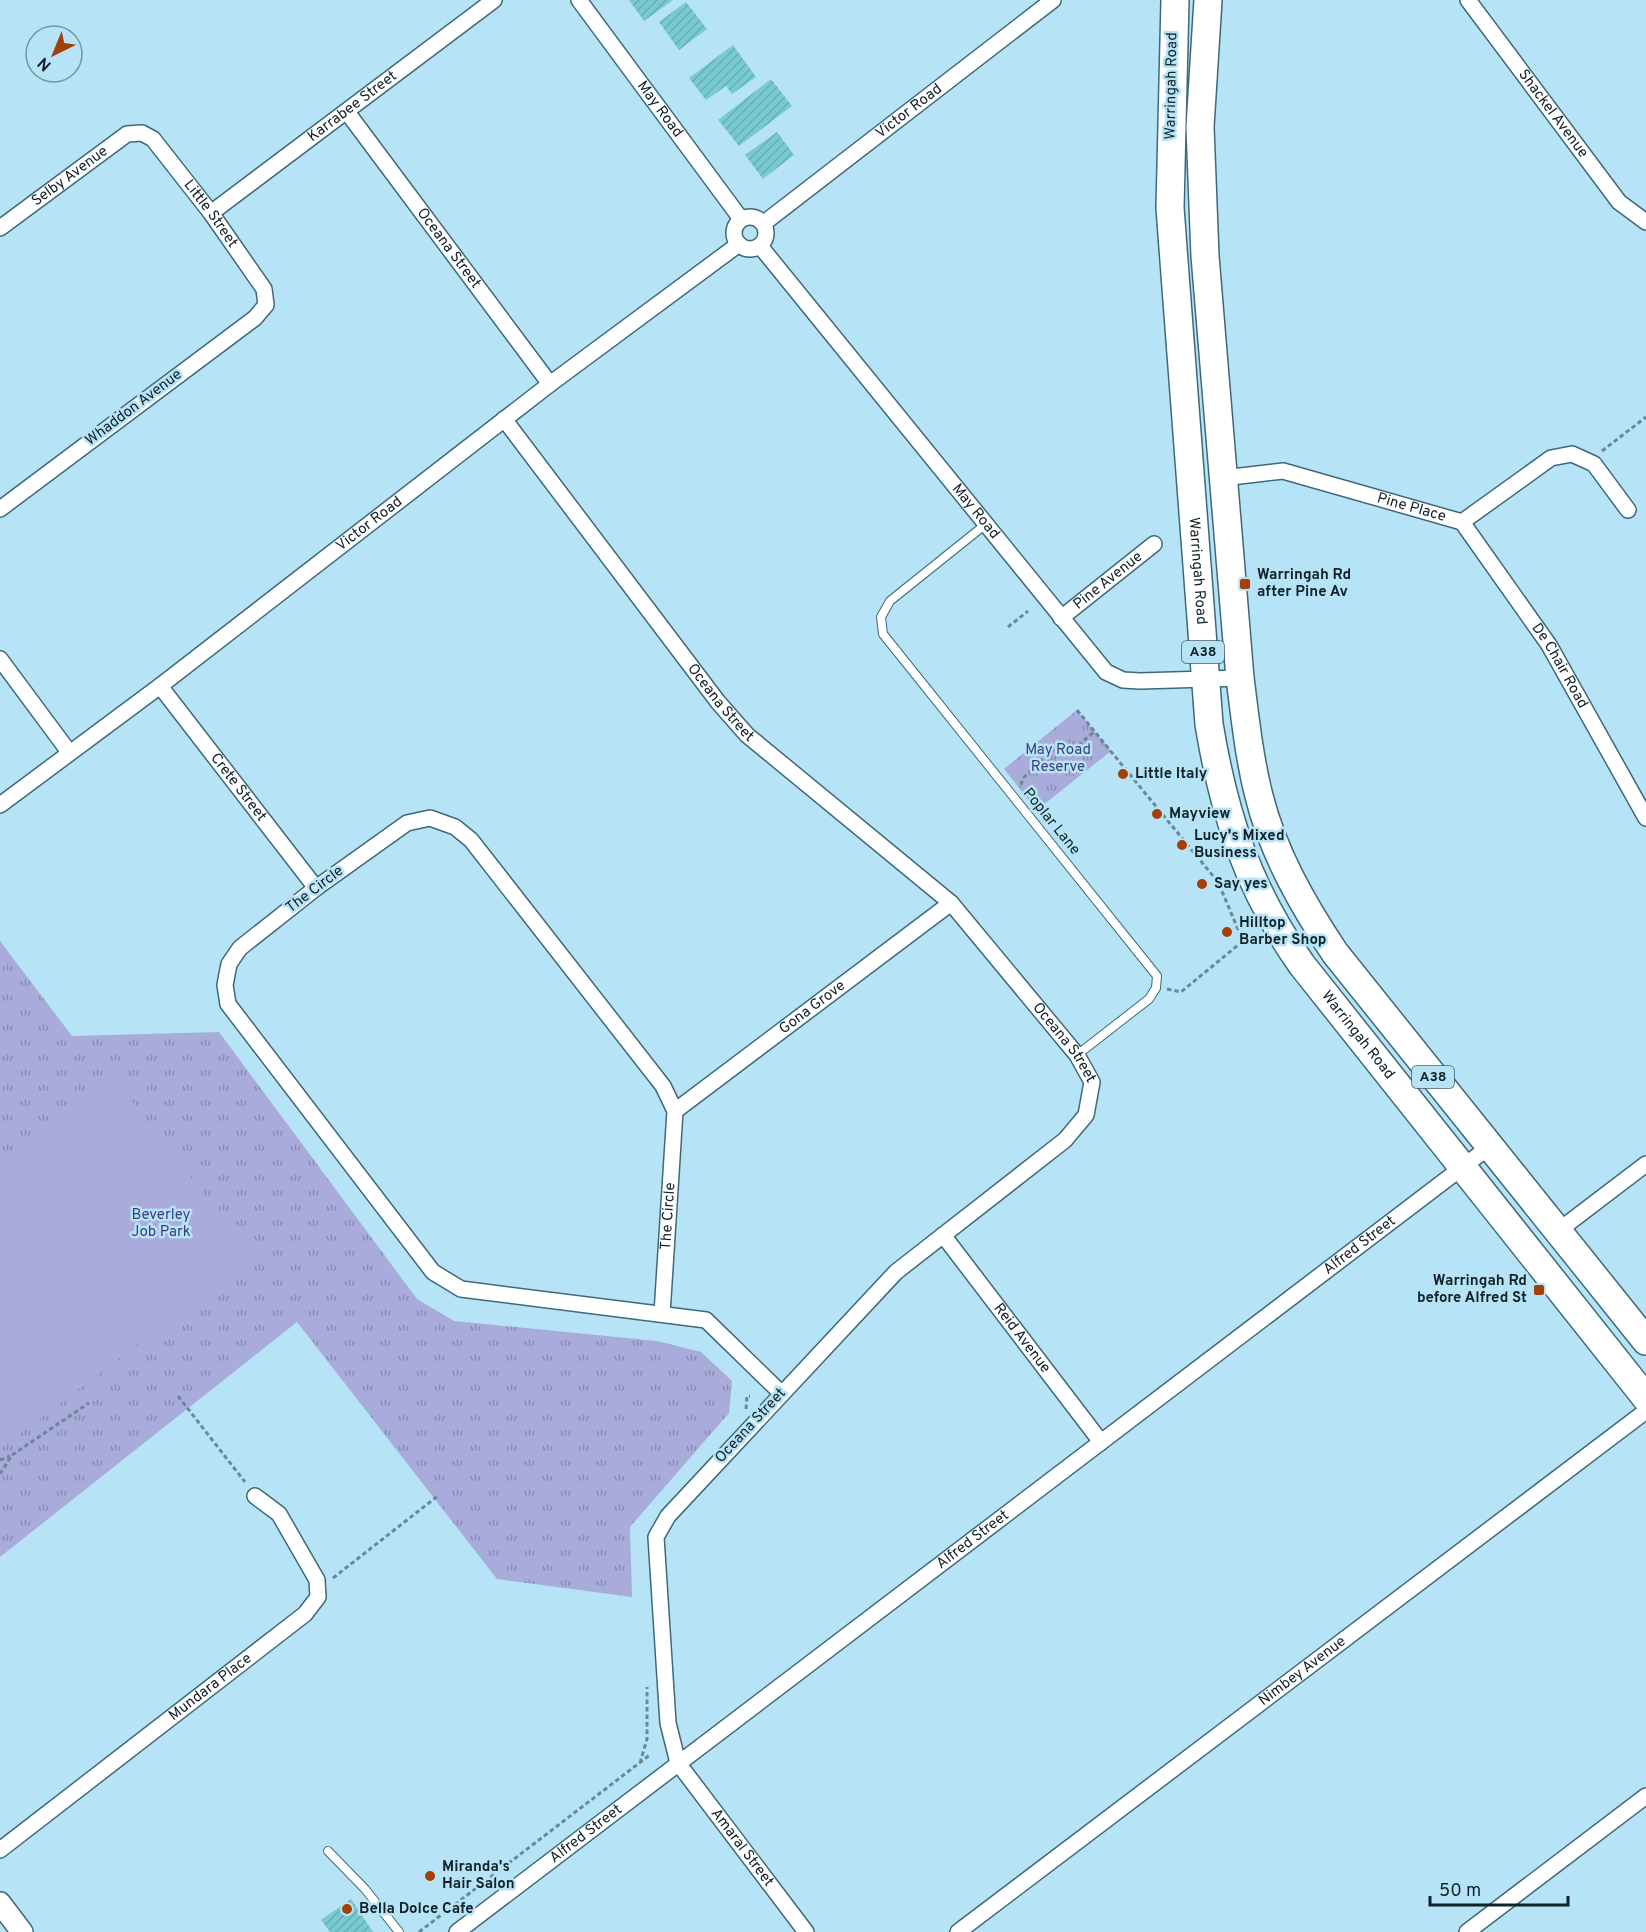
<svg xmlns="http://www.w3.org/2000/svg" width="1646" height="1932" font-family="Overpass,sans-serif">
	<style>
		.park { fill: url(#park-tufts) }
		.garden { fill: #a9abdb }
		.building { fill: url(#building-hatch) }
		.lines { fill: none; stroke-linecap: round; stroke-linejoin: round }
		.lane-casing { stroke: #3f6978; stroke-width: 10 }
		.street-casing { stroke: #3f6978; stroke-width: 18 }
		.secondary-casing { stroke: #3f6978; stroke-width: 24 }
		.highway-casing { stroke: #3f6978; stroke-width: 30 }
		.path { stroke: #698996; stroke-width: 3; stroke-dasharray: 4.5 3; stroke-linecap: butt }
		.lane { stroke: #fff; stroke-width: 8 }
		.street { stroke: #fff; stroke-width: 15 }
		.secondary { stroke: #fff; stroke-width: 21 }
		.highway { stroke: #fff; stroke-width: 27 }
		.poi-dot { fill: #a33f08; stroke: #b6e4f6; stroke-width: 2 }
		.labels { text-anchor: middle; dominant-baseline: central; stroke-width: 5; stroke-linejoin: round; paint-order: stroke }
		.shield { fill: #b6e4f6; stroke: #425c66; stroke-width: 1.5 }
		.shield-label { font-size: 14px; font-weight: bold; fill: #112229 }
		.street-label { font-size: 15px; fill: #112229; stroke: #b6e4f6 }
		.poi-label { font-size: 15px; font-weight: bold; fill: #112229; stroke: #b6e4f6; text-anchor: start }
		.park-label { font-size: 15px; fill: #3f3b7e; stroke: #b6e4f6 }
	</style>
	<defs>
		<pattern id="park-tufts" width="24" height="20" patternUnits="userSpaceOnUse" patternTransform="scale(1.5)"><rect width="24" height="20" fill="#a9abdb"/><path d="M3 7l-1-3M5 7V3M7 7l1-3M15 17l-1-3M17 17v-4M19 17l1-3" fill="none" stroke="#888bb2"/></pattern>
		<pattern id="building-hatch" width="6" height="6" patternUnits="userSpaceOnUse" patternTransform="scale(1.5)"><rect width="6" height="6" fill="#78cad1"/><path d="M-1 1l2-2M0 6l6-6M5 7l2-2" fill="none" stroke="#67adb3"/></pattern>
	</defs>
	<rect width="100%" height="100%" fill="#b6e4f6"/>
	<!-- park -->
	<path class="park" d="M1077,710L1111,751L1037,810L1004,769Z
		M0,941L72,1036L219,1032L417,1299L454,1321L657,1341L701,1352L732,1381L729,1413L630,1527L632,1597L497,1579L297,1322L0,1557Z"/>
	<!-- garden -->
	<path class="garden" d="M112,1075L252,1256L15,1438L0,1418V1161Z"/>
	<!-- building -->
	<path class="building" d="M629,0H673L644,21Z
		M686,2L707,29L679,50L659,22Z
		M733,45L756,77L732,94L726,86L706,100L689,78Z
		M771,79L792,106L739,146L718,120Z
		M777,132L794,155L763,179L745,155Z
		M351,1899L373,1932H330L321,1920Z"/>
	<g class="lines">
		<!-- lane casing -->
		<g class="lane-casing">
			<path id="lane" d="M986,524L890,601L881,617L883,634L1157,976L1156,988L1149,999L1077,1055
				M328,1851L365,1889L399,1932"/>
		</g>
		<!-- street casing -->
		<g class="street-casing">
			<g id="street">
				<path id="s1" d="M579,0L741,219"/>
				<path id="s2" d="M1468,0L1619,202L1646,222"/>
				<path id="s3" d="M347,112L550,384"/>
				<path id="s4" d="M211,213L494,0"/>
				<circle cx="750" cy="233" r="16"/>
				<path id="s5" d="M764,223L1053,0"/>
				<path id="s6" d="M0,228L127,134L142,133L153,139L211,213L264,289L266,305L255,318L0,509"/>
				<path id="s7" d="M760,246L1106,672L1123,680L1140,681L1240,678"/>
				<path id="s8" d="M504,419L718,702L747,735L951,903L1077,1055L1092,1082L1086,1115L1065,1140L896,1272L668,1516L656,1537L668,1723L678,1763L806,1932"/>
				<path id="s9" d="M1223,478L1283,471L1462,522L1551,458L1572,454L1594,464L1628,510"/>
				<path id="s10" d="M1462,522L1549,645L1646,818"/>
				<path id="s11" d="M1061,618L1154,544"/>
				<path d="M0,659L69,752"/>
				<path id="s12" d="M160,686L316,888"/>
				<path id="s13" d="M0,805L160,686L550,384L739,244"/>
				<path id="s14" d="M675,1111L951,903"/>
				<path d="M1558,1231L1646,1164"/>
				<path id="s15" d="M943,1235L1101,1442"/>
				<path id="s16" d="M662,1314L675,1111L663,1086L471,840L455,827L430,818L407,823L316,888L240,948L229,964L225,985L228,1004L433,1272L461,1289L706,1320L781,1393"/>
				<path id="s17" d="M0,1850L305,1614L318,1597L317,1580L279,1514L255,1496"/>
				<path id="s18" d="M457,1932L1489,1147"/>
				<path id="s19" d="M958,1932L1646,1411"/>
				<path d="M1467,1932L1646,1796"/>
			</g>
		</g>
		<!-- secondary casing -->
		<g class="secondary-casing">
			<path id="secondary" d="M0,1903L22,1932"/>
		</g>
		<!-- highway casing -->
		<g class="highway-casing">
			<g id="highway">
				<path id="s20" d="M1175,0L1170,208L1209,724C1224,815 1248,889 1302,965L1646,1398"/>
				<path d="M1208,0L1200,127L1205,256L1240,678C1245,717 1249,757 1259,796C1273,853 1303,905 1335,953L1646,1341"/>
			</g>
		</g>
		<!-- path -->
		<path class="path" d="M1602,451L1646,417
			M1008,627L1028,611
			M1077,710L1218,882L1243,941
			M1021,785L1023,778L1053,750L1074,749L1095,731
			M1167,989L1181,992L1243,941L1256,938
			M178,1396L245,1482
			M746,1409L747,1396H750
			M0,1460L10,1456
			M0,1474L12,1455L89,1403
			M333,1578L439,1495
			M640,1763L647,1739V1687
			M419,1932L651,1754"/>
		<!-- lane -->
		<use href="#lane" class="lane"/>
		<!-- street -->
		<use href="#street" class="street"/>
		<!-- secondary -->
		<use href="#secondary" class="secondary"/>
		<!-- highway -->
		<use href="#highway" class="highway"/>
	</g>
	<!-- markers -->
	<g class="poi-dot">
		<rect x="1239" y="578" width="12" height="12" rx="3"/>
		<circle cx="1123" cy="774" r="6"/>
		<circle cx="1157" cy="814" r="6"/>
		<circle cx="1182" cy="845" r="6"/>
		<circle cx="1202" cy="884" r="6"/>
		<circle cx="1227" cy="932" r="6"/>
		<rect x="1533" y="1284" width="12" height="12" rx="3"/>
		<circle cx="430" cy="1876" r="6"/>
		<circle cx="347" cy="1909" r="6"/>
	</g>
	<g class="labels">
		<!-- shield labels -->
		<g class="shield">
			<rect x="1182" y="641" width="42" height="22" rx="4.5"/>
			<rect x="1412" y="1066" width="42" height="22" rx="4.5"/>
		</g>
		<g class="shield-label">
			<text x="1203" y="652">A38</text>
			<text x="1433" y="1077">A38</text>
		</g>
		<!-- street labels -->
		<g class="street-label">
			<text transform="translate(1172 86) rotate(-89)">Warringah Road</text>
			<text stroke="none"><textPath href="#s4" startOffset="177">Karrabee Street</textPath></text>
			<text stroke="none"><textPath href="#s1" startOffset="136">May Road</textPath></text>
			<text stroke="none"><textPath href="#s5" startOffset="183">Victor Road</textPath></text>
			<text stroke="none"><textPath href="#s2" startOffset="142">Shackel Avenue</textPath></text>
			<text stroke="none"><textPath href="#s6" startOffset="87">Selby Avenue</textPath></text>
			<text stroke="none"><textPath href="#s6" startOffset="280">Little Street</textPath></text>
			<text stroke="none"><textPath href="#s3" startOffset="170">Oceana Street</textPath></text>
			<text transform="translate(134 408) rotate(-37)">Whaddon Avenue</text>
			<text stroke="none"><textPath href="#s9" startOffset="194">Pine Place</textPath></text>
			<text stroke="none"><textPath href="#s7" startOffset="342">May Road</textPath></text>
			<text stroke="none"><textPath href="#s13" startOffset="464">Victor Road</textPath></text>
			<text stroke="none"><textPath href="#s20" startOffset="572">Warringah Road</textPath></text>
			<text stroke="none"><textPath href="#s11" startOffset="60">Pine Avenue</textPath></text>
			<text stroke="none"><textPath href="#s10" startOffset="174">De Chair Road</textPath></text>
			<text stroke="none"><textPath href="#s8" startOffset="357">Oceana Street</textPath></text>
			<text stroke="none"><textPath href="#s12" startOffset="128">Crete Street</textPath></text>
			<text transform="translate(1051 822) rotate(51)">Poplar Lane</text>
			<text transform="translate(315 890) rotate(-37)">The Circle</text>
			<text stroke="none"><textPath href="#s14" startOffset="172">Gona Grove</textPath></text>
			<text stroke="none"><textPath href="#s20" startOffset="1076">Warringah Road</textPath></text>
			<text stroke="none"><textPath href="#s8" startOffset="843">Oceana Street</textPath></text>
			<text stroke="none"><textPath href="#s16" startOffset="98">The Circle</textPath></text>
			<text stroke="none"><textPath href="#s18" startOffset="1134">Alfred Street</textPath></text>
			<text stroke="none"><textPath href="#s15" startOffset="130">Reid Avenue</textPath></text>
			<text transform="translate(751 1426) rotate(-47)">Oceana Street</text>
			<text stroke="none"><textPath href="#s18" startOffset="648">Alfred Street</textPath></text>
			<text stroke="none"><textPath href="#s19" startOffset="432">Nimbey Avenue</textPath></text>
			<text stroke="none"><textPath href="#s17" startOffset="266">Mundara Place</textPath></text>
			<text stroke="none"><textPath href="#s18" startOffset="162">Alfred Street</textPath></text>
			<text stroke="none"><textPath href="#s8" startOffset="1864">Amaral Street</textPath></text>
		</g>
		<!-- poi labels -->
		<g class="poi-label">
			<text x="1257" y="575">Warringah Rd<tspan x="1257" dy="17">after Pine Av</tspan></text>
			<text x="1135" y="774">Little Italy</text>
			<text x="1169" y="814">Mayview</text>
			<text x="1194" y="836">Lucy's Mixed<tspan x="1194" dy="17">Business</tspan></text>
			<text x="1214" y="884">Say yes</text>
			<text x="1239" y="923">Hilltop<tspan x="1239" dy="17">Barber Shop</tspan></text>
			<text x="1527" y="1281" text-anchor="end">Warringah Rd<tspan x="1527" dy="17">before Alfred St</tspan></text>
			<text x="442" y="1867">Miranda's<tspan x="442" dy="17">Hair Salon</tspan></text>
			<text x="359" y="1909">Bella Dolce Cafe</text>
		</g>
		<!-- park labels -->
		<g class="park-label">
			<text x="1058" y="750">May Road<tspan x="1058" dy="17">Reserve</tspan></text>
			<text x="161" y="1215">Beverley<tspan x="161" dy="17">Job Park</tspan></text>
		</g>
	</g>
	<!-- north arrow -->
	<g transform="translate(54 54) rotate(223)"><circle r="28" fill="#b6e4f6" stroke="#7496a4" stroke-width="1.5"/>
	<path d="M0-4.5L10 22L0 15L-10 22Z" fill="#a33f08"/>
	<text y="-9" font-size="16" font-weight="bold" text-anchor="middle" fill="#112229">N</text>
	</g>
	<!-- scale -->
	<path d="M1430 1896v9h138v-9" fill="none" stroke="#112229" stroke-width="3"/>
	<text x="1439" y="1896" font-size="18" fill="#112229" stroke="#b6e4f6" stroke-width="4.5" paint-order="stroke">50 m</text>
</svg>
